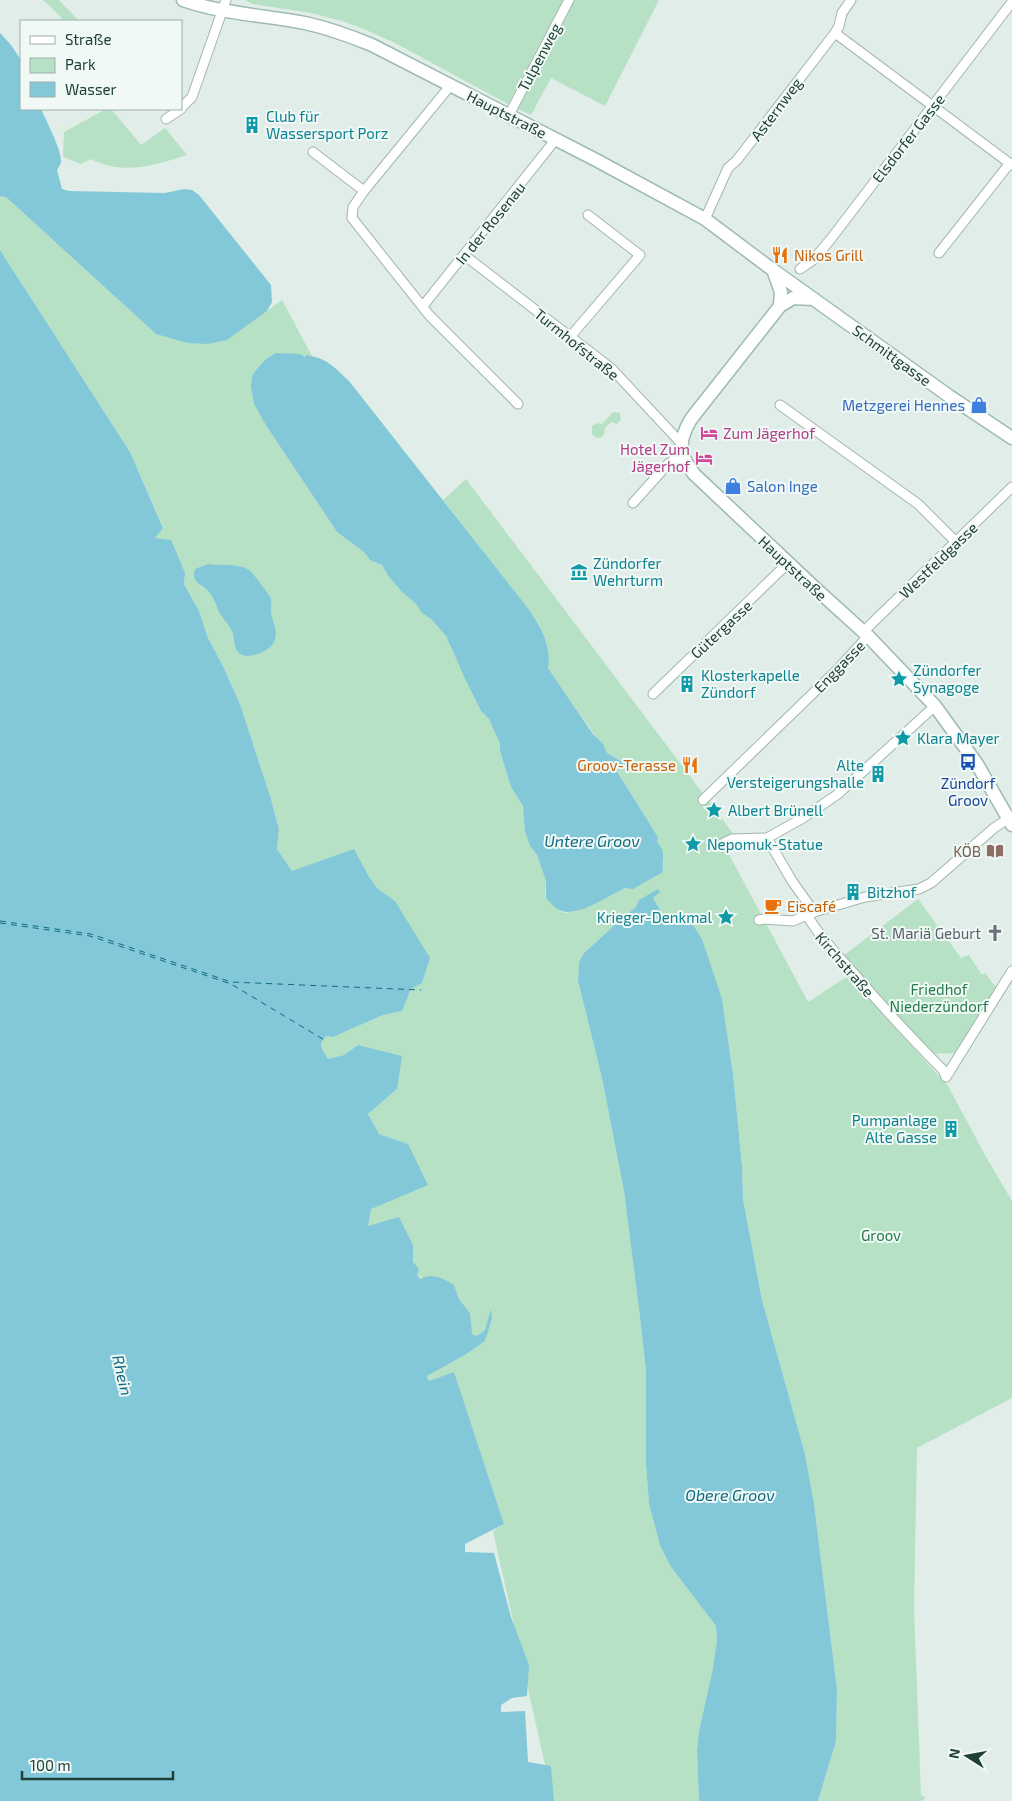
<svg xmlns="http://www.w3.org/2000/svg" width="1012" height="1801" font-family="'Exo 2',sans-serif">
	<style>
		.green { fill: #b7e1c4 }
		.water { fill: #82c8d9 }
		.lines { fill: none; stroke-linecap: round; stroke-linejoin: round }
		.ferry { stroke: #126b83; stroke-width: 1; stroke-dasharray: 6 5; stroke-linecap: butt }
		.minor-casing { stroke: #a2b6b0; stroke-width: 11 }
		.secondary-casing { stroke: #9dbab1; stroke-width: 15 }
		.minor { stroke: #fff; stroke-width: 9 }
		.secondary { stroke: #fff; stroke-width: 12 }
		.labels { text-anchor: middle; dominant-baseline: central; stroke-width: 4; stroke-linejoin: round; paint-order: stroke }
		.street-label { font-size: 15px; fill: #1f4038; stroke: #f1f9f6 }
		.culture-label { font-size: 15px; fill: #0d838f; stroke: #f1f9f6; text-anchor: start }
		.food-label { font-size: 15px; fill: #c56008; stroke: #f1f9f6; text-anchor: start }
		.shop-label { font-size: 15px; fill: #366cbe; stroke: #f1f9f6; text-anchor: end }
		.hotel-label { font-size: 15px; fill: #b23c85; stroke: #f1f9f6; text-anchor: start }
		.transit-label { font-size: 15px; fill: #164399; stroke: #f1f9f6 }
		.education-label { font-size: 15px; fill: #785e54; stroke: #f1f9f6; text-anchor: end }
		.worship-label { font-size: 15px; fill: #5b616d; stroke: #f1f9f6; text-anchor: end }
		.park-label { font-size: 15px; fill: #247b4a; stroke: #f1f9f6 }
		.water-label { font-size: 16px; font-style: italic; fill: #126b83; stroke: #f1f9f6 }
	</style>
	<rect width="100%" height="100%" fill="#e0ede8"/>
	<!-- green -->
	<path class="green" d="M43,0H59L79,21H63L59,15Z
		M245,0H563L508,104L395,43L366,30L342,21L311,13L253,4Z
		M575,0H659L605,106L551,78L531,115L518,109Z
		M106,109H111L141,145L165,128L187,155C154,165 124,176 91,159L81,164L63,157L64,132Z
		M0,196L6,197L156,334L227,340L282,300L312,356H302L267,427L337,532L365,553L371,560L382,565L389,577L403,593L416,604L422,613L431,619L446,636L466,681L481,711L489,719L500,744V751L511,787L523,806L529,842L531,848L537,855L546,881L545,895C550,900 556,909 562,912C574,917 614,894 625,888H630L662,870C664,857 666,852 656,842L658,837L616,770L630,766L607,753L548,668V650L546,640L538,622L443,500L466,479L738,840L725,847L808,1002L848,976L948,1086L985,1155L1012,1201V1398L917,1448L914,1609L921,1795L926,1798L921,1801H818L836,1741L837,1689L814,1504L805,1454L762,1300L743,1199L742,1166L733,1074L722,999L667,922L653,898L639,903L636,907L619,921L584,953L578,970V981L602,1078L624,1191L640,1317L646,1371V1465L649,1504L660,1545L671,1567L716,1626L717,1640L713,1668L699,1731L697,1750L699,1801H553L493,1531L504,1524L454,1373L429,1381L427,1376L465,1355L485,1341L491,1311L485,1330L477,1336L471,1334L470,1313L459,1299L454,1285C421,1279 412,1284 413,1245L367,1226L371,1209L408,1144L379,1134L368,1114L397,1089L358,1045L344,1055L328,1059L322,1049L321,1043L326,1036L333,1037L383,1015L402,1011L411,989V928L395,901L377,888L368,875L292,871L277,849L279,828L271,799L240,704L223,666L208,638L199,611L184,584L185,573L154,539L163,527L130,452L0,250Z
		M613,412L620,413L621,420L617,424L611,422L605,428L604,435L600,438L595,437L592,434V426L597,423L602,424Z
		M918,899L961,958L969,955L982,975L985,973L998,990L959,1053L931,1054L843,956Z"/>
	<!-- water -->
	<path class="water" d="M0,33L11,45L21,60V109H41C46,120 62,151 61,162C60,165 59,167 57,170L62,189L69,191L165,193L184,189L192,190L199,195L271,285L272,302L267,311L227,340L208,344L188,343L156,334L6,197L0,196Z
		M0,250L130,452L163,528L155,538L171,540L185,573L184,584L199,611L208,638L223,666L240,704L271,799L279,829L277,849L292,871L354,849L368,875L377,888L395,901L430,958L422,983L411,989L402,1011L383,1015L333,1037L326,1036L321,1043L322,1049L328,1059L344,1055L358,1045L402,1056L397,1089L368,1114L379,1134L408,1144L428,1185L371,1209L368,1226L399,1217L413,1245V1262L419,1269L417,1275L421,1279C433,1272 444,1279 454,1285L459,1299L470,1313L472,1334L477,1336L485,1330L491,1309L492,1318L485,1341L465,1355L427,1376L429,1381L454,1372L504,1524L465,1544V1552L494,1553L511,1617L529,1665L527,1696L512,1698L501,1705V1712L525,1711L528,1762L551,1766L554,1801H0Z
		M276,353L300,354L305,357L306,355C327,358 334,367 349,381L523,602C538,621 552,642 548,668L593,734L603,744L607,753L631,767L616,770L658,837L657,842C668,855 661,858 663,872L633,889L625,888C611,895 577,917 562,911C555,909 551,903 546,898V881L537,855L530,846L525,831L523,806L511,787L500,751V744L489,719L481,711L466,681L446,636L431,619L422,613L416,604L403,593L389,577L382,565L370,560L365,553L337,532L267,427L254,404L251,387L252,376L256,370L266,359Z
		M208,564C220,566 239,563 249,570C254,574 267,592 270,597C272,601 271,607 271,612C272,621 279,632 274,642C270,651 246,662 238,652C233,647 235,637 232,631C228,622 221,618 218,609C216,603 213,597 209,592C201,582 191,584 195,569Z
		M658,889L660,892L653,898L667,922L689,919L702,939L722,999L733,1074L742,1166L743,1199L762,1300L805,1454L814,1504L837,1689L836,1741L818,1801H699L697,1750L699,1731L713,1668L717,1640L716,1626L671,1567L660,1545L649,1504L646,1465V1371L640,1317L624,1191L602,1078L578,981L579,962L584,953L619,921L636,907L639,900Z"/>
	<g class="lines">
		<!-- ferry -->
		<path class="ferry" d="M0,921L91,934L231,982L421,990
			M0,923L90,936L231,984L326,1041"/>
		<!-- minor casing -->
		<g class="minor-casing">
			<path id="minor" d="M835,33L1012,165
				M450,86L364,191L353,207L352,218L429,315L518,404
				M181,108L192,97L226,0
				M509,115L569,0
				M166,119L181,109
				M313,152L364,191
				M705,219L728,168L737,160L835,33L839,26L842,13L851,0
				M939,253L1010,163
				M464,255L611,368L681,443
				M800,269L813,260L830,240L1012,2
				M423,306L556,139
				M570,337L640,255L588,215
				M780,405L918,504L956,542
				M633,503L668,464L682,455
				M863,632L1012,487
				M653,694L788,563
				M703,800L838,669L868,636
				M767,838L792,881L814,912
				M722,844L732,839L767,838L803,818L838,794L935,706
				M807,915C818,935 835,952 850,969C880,1004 911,1038 943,1070L946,1077
				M759,920L764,919L793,921L814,912L865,897L919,889L931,883L994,828L1012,816
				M946,1077L1012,971"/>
		</g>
		<!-- secondary casing -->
		<g class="secondary-casing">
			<path id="secondary" d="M183,0C223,14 264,15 305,23C328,28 350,36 372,45L596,160L705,219L773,270L949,396L1012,438
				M773,270L781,292L780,306
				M814,299L793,298L780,306L691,419C678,441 678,454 694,474L815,588L868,636L935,706L977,764L1012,825"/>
		</g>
		<!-- minor -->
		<use href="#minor" class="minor"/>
		<!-- secondary -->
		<use href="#secondary" class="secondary"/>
	</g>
	<!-- icons -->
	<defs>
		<g id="building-bare" transform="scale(1.35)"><path d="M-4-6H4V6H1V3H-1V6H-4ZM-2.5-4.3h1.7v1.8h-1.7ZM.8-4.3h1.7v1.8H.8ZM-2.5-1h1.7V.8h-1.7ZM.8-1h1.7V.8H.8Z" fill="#0f9aa8" stroke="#f1f9f6" stroke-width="2.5" paint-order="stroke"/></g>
		<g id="restaurant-bare" transform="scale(1.35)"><path d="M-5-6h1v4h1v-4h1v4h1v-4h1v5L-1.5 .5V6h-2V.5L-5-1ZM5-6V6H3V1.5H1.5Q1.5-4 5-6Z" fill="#e8710a" stroke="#f1f9f6" stroke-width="2.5" paint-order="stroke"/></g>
		<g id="shop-bare" transform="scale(1.35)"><path d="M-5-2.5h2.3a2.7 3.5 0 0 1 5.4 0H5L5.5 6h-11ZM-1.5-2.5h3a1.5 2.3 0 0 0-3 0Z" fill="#3f7fe0" stroke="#f1f9f6" stroke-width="2.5" paint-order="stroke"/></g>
		<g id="hotel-bare" transform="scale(1.35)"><path d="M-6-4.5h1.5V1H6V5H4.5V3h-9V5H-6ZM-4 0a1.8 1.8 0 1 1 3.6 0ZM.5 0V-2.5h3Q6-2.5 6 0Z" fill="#d1479c" stroke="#f1f9f6" stroke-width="2.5" paint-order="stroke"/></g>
		<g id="museum-bare" transform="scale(1.35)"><path d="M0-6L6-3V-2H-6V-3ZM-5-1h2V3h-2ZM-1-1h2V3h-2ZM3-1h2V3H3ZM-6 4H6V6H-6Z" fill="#0f9aa8" stroke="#f1f9f6" stroke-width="2.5" paint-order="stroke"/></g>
		<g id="sight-bare" transform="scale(1.35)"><path d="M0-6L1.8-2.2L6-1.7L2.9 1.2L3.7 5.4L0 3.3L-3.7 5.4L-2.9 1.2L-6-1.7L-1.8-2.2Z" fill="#0f9aa8" stroke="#f1f9f6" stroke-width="2.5" paint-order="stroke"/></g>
		<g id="bus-bare" transform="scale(1.35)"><path d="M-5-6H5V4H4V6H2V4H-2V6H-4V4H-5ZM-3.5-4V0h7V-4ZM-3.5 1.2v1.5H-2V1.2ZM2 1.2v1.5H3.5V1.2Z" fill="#1a4fb4" stroke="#f1f9f6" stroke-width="2.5" paint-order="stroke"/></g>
		<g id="library-bare" transform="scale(1.35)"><path d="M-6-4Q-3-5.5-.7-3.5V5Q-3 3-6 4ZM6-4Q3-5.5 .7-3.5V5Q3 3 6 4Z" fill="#8d6e63" stroke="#f1f9f6" stroke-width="2.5" paint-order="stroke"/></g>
		<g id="cafe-bare" transform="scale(1.35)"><path d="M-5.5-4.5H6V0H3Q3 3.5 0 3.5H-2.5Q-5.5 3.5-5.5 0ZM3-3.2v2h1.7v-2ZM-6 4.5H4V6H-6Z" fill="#e8710a" stroke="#f1f9f6" stroke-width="2.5" paint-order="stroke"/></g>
		<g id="church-bare" transform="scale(1.35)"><path d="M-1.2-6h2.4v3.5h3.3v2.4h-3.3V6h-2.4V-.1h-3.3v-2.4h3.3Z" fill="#6b7280" stroke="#f1f9f6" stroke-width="2.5" paint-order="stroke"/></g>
	</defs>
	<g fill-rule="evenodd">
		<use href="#building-bare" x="252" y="125"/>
		<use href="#restaurant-bare" x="780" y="255"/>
		<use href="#shop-bare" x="979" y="405"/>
		<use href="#hotel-bare" x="709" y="433"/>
		<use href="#hotel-bare" x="704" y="458"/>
		<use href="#shop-bare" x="733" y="486"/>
		<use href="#museum-bare" x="579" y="572"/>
		<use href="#sight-bare" x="899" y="679"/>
		<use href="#building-bare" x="687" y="684"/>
		<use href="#sight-bare" x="903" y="738"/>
		<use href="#bus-bare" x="968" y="762"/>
		<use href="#restaurant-bare" x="690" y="765"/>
		<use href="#building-bare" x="878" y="774"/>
		<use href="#sight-bare" x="714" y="810"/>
		<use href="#sight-bare" x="693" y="844"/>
		<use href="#library-bare" x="995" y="851"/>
		<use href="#building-bare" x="853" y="892"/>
		<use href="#cafe-bare" x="773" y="906"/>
		<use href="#sight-bare" x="726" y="917"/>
		<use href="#church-bare" x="995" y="933"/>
		<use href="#building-bare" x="951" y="1129"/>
	</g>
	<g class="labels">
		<!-- street labels -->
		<g class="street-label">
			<text transform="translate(539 57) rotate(-62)">Tulpenweg</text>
			<text transform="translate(776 109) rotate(-53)">Asternweg</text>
			<text transform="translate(507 114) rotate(27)">Hauptstraße</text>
			<text transform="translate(908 138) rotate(-52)">Elsdorfer Gasse</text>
			<text transform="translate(490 223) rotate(-51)">In der Rosenau</text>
			<text transform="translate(577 344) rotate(39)">Turmhofstraße</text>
			<text transform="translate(892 355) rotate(36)">Schmittgasse</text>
			<text transform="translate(938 560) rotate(-44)">Westfeldgasse</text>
			<text transform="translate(793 568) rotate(43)">Hauptstraße</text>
			<text transform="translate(721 629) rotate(-43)">Gütergasse</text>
			<text transform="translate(839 666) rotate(-46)">Enggasse</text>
			<text transform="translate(845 964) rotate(49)">Kirchstraße</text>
		</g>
		<!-- culture labels -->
		<g class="culture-label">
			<text x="266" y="116">Club für<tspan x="266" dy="17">Wassersport Porz</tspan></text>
			<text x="593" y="563">Zündorfer<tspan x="593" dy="17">Wehrturm</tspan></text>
			<text x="913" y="670">Zündorfer<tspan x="913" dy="17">Synagoge</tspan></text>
			<text x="701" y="675">Klosterkapelle<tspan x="701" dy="17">Zündorf</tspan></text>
			<text x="917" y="738">Klara Mayer</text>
			<text x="864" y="765" text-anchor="end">Alte<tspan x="864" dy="17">Versteigerungshalle</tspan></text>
			<text x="728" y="810">Albert Brünell</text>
			<text x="707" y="844">Nepomuk-Statue</text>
			<text x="867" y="892">Bitzhof</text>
			<text x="712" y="917" text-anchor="end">Krieger-Denkmal</text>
			<text x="937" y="1120" text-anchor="end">Pumpanlage<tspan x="937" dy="17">Alte Gasse</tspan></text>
		</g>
		<!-- food labels -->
		<g class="food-label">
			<text x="794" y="255">Nikos Grill</text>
			<text x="676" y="765" text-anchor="end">Groov-Terasse</text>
			<text x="787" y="906">Eiscafé</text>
		</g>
		<!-- shop labels -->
		<g class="shop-label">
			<text x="965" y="405">Metzgerei Hennes</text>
			<text x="747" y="486" text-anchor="start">Salon Inge</text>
		</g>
		<!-- hotel labels -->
		<g class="hotel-label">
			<text x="723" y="433">Zum Jägerhof</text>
			<text x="690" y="449" text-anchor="end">Hotel Zum<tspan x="690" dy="17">Jägerhof</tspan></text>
		</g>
		<!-- transit labels -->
		<g class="transit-label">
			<text x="968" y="783">Zündorf<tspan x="968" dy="17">Groov</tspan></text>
		</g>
		<!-- education labels -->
		<g class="education-label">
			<text x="981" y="851">KÖB</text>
		</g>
		<!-- worship labels -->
		<g class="worship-label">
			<text x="981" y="933">St. Mariä Geburt</text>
		</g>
		<!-- park labels -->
		<g class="park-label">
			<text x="939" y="989">Friedhof<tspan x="939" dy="17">Niederzündorf</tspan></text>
			<text x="881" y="1235">Groov</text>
		</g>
		<!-- water labels -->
		<g class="water-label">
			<text x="592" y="840">Untere Groov</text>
			<text transform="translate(123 1375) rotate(77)">Rhein</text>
			<text x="730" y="1494">Obere Groov</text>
		</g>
	</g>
	<!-- legend -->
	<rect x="20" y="20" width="162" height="90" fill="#f1f9f6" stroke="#9dafaa"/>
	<rect x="30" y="36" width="25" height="8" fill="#ffffff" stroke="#9dafaa"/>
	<text x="65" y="45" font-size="15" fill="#1f4038">Straße</text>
	<rect x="30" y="58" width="25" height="15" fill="#b7e1c4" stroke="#9dafaa"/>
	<text x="65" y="70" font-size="15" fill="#1f4038">Park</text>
	<rect x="30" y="82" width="25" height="15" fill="#82c8d9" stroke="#9dafaa"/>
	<text x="65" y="95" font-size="15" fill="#1f4038">Wasser</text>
	<!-- north arrow -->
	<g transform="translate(967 1756) rotate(281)" stroke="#f1f9f6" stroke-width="4" paint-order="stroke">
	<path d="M0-4L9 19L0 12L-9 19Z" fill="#1f4038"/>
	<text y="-8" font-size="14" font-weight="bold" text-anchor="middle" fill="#1f4038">N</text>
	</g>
	<!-- scale -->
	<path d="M22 1771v8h151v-8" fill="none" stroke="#1f4038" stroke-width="2.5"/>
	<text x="30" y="1771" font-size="15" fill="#1f4038" stroke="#f1f9f6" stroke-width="4" paint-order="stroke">100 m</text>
</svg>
